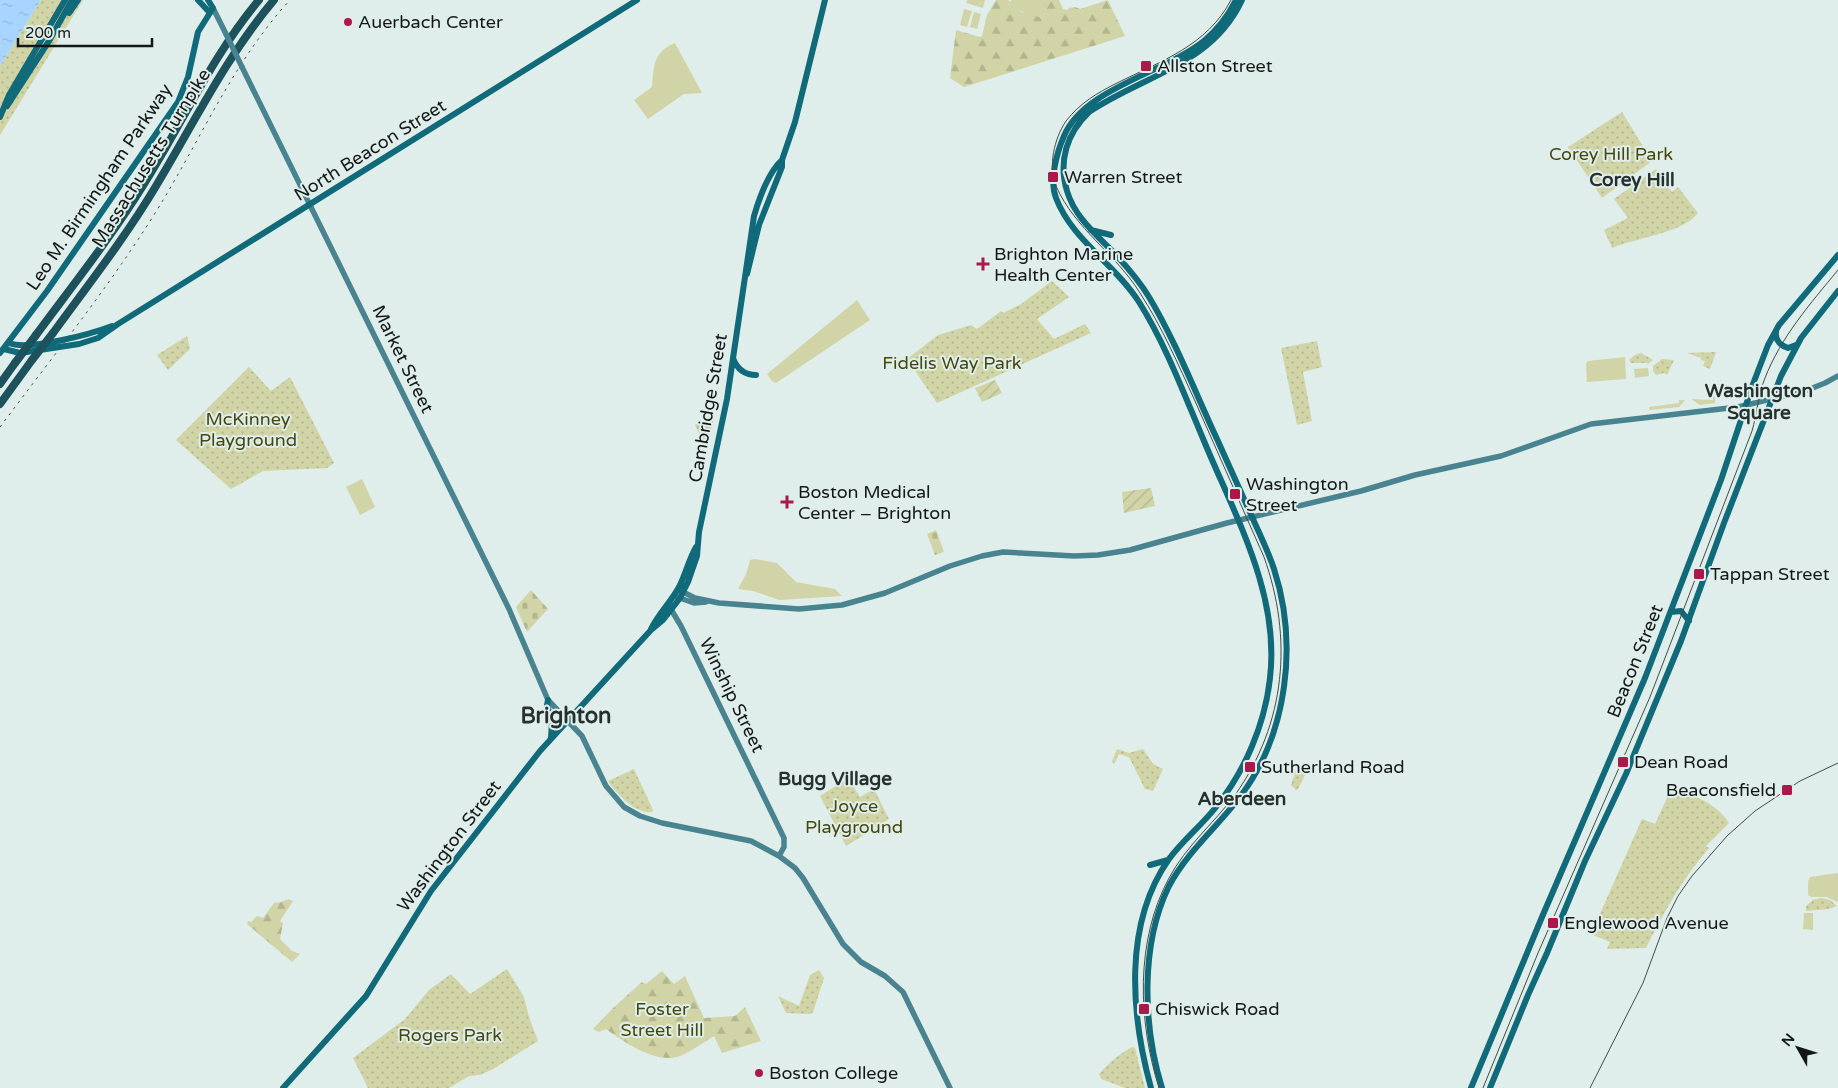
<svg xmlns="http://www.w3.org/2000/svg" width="1838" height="1088" font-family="'Varela Round',sans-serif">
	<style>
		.grass { fill: #d1d4a6 }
		.forest { fill: url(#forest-firs) }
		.cemetery { fill: url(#cemetery-stones) }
		.park { fill: url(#park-dots) }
		.garden { fill: url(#garden-furrows) }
		.water { fill: url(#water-ripples) }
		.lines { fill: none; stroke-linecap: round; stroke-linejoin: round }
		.secondary { stroke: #48838f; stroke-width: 5.5 }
		.primary { stroke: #106a7a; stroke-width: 6 }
		.motorway { stroke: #1d515b; stroke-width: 8 }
		.tram { stroke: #444c49; stroke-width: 1 }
		.rail { stroke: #444c49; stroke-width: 1; stroke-dasharray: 2.5 5; stroke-linecap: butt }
		.secondary-bridge { stroke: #48838f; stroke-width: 5.5 }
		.motorway-bridge { stroke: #1d515b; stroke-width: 8 }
		.poi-dot { fill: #ab184a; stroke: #dfeeea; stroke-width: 2 }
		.labels { text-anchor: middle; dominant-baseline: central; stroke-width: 4; stroke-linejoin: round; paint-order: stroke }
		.poi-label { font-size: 18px; fill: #131816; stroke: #dfeeea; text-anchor: start }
		.street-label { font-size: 18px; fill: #131816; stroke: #dfeeea }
		.park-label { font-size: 18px; fill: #45470f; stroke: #dfeeea }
		.neighbourhood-label { font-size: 19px; font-weight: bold; fill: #26312f; stroke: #dfeeea }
		.district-label { font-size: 22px; font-weight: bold; fill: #26312f; stroke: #dfeeea }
	</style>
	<defs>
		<pattern id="forest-firs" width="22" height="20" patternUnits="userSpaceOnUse" patternTransform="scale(1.25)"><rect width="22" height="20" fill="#d1d4a6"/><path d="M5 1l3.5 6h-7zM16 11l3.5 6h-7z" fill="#b3b58e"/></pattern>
		<pattern id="cemetery-stones" width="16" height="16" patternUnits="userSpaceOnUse" patternTransform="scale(1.25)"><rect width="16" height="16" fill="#d1d4a6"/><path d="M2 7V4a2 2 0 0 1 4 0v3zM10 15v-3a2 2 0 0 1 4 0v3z" fill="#b3b58e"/></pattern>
		<pattern id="park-dots" width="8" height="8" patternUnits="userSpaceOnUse" patternTransform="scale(1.25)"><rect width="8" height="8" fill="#d1d4a6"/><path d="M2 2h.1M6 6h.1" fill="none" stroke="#b3b58e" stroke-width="1.8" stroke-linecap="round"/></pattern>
		<pattern id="garden-furrows" width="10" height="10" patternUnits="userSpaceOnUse" patternTransform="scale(1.25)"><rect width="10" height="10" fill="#d1d4a6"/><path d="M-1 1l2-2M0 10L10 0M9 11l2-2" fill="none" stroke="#b3b58e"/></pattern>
		<pattern id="water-ripples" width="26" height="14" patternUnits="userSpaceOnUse" patternTransform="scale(1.25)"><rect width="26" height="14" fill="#a8d5ff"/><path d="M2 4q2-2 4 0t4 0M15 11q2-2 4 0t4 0" fill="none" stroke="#90b6da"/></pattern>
	</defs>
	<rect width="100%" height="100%" fill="#dfeeea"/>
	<!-- grass -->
	<path class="grass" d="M967,0H985L983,8L966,3Z
		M1011,0H1046V10L1043,18C1031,16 1018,12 1010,3Z
		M964,9L972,11L967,27L960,25Z
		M974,12L981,14L977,29L970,27Z
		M675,43L702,93L684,94L648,119L634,100L652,87C654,66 653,52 675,43Z
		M857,300L870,320L776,383L772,381L767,374Z
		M1625,357L1626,379L1587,382L1586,364L1588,361Z
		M1648,368L1649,376L1635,378L1634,369Z
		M1713,397H1715V403L1700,405L1691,399L1713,400Z
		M1679,400H1685L1679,407L1649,410V407L1679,403Z
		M362,479L375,507L360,515L346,487Z
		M755,559L777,563L796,582L835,589L842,596L779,600L753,591L738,589L746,574L750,560Z
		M1838,873V902L1826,897H1811L1808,895V882L1810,877Z
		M1804,913H1813V930L1803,929Z"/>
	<!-- forest -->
	<path class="forest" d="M996,0H1008L1021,12L1043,18L1046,10V0H1059L1063,9L1067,10L1069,8L1075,7L1080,9L1108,0L1125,36L964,87L950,78L956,30L980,37L982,36L987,15Z
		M288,899L293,901L280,921L283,923L280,939L292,951L300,954L292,962L247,924L248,921L251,922L257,916L263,918L274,903L281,902Z
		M662,971L674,984L685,976L704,1018L735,1016L745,1007L761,1041L722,1053L714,1036C704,1042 688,1054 677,1057C654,1063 624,1042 606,1029L599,1032L593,1029L613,1008L642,982L646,984Z"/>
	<!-- cemetery -->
	<path class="cemetery" d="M936,530L944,552L935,555L927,534Z
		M531,590L548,609L527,632L516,607Z"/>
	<!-- park -->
	<path class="park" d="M41,0H83L0,135V66Z
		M1622,112L1652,161L1602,198L1568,147Z
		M1656,169L1672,192L1678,187L1698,213C1684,233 1634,238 1612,248L1604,230L1628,218L1614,199Z
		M1052,281L1069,297L1037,319L1054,339L1085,324L1091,333L937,403L907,359L938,335L971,325L977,329L1001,311L1003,313L1021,304Z
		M187,336L190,349L168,370L157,355Z
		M1317,341L1322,367L1303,372L1312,421L1297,425L1281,348Z
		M1716,352L1710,369L1703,366L1705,361L1701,360V358L1687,353Z
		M1641,353L1653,360L1648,364L1647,363H1631L1629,360L1635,355Z
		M1662,359L1674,360L1667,375L1664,373L1656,375L1653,371V366Z
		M249,367L271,391L290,377L334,463L327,468L263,471L231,489L176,440Z
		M715,412L707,449L695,425Z
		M1117,749L1129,753L1143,749L1153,764L1163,769L1153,791L1145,789L1129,757L1119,754L1114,764L1112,761Z
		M634,769L653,810L652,812C635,814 617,794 608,781Z
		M1298,769H1302L1305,775L1298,789L1296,790L1291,785L1296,770Z
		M848,778L860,797L874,789L889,819L846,846L820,796Z
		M1672,787C1693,796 1716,802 1729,823L1706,846L1709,848C1683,878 1664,912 1646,948L1607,949L1610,942L1591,934L1642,819L1655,824Z
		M1821,898L1830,900L1837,906L1829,909L1806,911V906L1813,900Z
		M507,969L524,997L529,1017L538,1041L493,1069L480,1075L469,1076L449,1088H368L353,1058L405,1019L429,990L451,974L470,994Z
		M819,970L824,978L813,1012L811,1014L786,1013L778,996L799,1006L810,975Z
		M1132,1047L1135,1048L1145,1088H1125L1101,1079L1099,1074C1109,1063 1119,1054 1132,1047Z"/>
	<!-- garden -->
	<path class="garden" d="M995,380L1002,393L982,402L975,388Z
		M1151,488L1155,506L1124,513L1122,492Z"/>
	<!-- water -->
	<path class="water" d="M0,0H41L0,66Z"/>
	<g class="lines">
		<!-- secondary -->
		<path class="secondary" d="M213,8L226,34
			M242,67L509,609L548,700L582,736L606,786L624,807L640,816L662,823L751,841L779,856L795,868L803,878L843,944L861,962L885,976L903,992L950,1088
			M679,590L695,598L719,603L799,609L842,605L885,593L950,566L982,556L1003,552L1074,556L1098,555L1130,550L1227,523L1361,491L1415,475L1501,456L1591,424L1738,407L1805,391L1825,383L1838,376
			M677,597L694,603L706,602
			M669,606L681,626L784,838V847L779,856"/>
		<!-- primary -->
		<path class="primary" d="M198,0L210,13
			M69,13L78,0
			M7,106L49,41L72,0
			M0,117L9,95L65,0
			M1091,230L1111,235
			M747,274L759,225L782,167V160L795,122L825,0
			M1776,332C1775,341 1780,345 1788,348L1796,345
			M9,343C29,351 91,334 112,326
			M4,349L20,353L79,344L98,338L118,324L637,0
			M0,353L47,291L178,102L188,77L198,32L213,8L208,0
			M733,358C737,369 744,375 756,375
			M1671,612L1681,611L1689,621
			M651,629C659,613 671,602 679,587C686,573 689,559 696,547
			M548,700L547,705L552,722L551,738
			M1150,865L1168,860
			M283,1088L366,996L431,891L540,751L651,630L663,620L680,598L688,582L697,556L699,532L727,399L754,216C759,199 769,172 782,160
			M1151,1088C1131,1015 1123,924 1169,859C1183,840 1202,825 1216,807C1245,771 1265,724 1270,678C1280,594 1235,516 1204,441C1184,394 1166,345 1139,302C1115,264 1072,240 1056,198C1049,180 1057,152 1064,136C1084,88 1165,73 1205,40C1218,29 1228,16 1236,0
			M1162,1088C1143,1026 1140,945 1169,886C1187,852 1217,827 1240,797C1288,733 1298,643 1274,569C1268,551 1260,535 1253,519C1241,492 1229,466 1217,439C1195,392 1176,342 1149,297C1140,282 1128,268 1116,255C1097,235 1075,218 1067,191C1058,161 1067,133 1089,112C1144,75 1212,65 1242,0
			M1471,1088L1542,917L1645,678L1721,480L1753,384L1768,345L1779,325L1838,255
			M1490,1088L1528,995L1547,953L1585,861L1626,774L1681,641L1724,523L1781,376L1801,338L1838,291"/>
		<!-- motorway -->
		<path class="motorway" d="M53,333C88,285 125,238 156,186C194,123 226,57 274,0
			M36,335C73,285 112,236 144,184C183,122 212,56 259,0
			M0,384L15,363
			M0,404L32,360"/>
		<!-- tram -->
		<path class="tram" d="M1159,1088C1138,1021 1135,941 1169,878C1186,846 1214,823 1235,795C1286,723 1293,638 1264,557C1241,505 1218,453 1195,401C1178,364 1162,327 1140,293C1116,254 1075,229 1056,186C1048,166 1054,139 1066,121C1080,103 1097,93 1117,83C1161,61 1207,46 1231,0
			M1483,1088L1538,953L1650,697L1752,431C1757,414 1758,395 1765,378C1781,337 1810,304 1838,270
			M1590,1088L1643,983L1667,918L1678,896L1692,876L1727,836L1755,811L1800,781L1838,763"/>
		<!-- rail -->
		<path class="rail" d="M0,427C53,356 110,286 157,210C201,139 233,62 290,0"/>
		<!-- secondary-bridge -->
		<path class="secondary-bridge" d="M226,34L242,67"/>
		<!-- motorway-bridge -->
		<path class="motorway-bridge" d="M32,360L53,333
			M15,363L36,335"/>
	</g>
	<!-- markers -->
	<g class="poi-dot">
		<circle cx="348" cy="22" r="5"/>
		<rect x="1140" y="60" width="12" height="12" rx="2.5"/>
		<rect x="1047" y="171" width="12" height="12" rx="2.5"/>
		<path d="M980.5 256.5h5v5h5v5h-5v5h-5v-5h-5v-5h5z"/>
		<rect x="1229" y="488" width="12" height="12" rx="2.5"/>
		<path d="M784.5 494.5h5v5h5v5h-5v5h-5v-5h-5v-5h5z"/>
		<rect x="1693" y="568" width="12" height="12" rx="2.5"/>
		<rect x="1617" y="756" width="12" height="12" rx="2.5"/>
		<rect x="1244" y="761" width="12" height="12" rx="2.5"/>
		<rect x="1781" y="784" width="12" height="12" rx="2.5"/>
		<rect x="1547" y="917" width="12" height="12" rx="2.5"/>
		<rect x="1138" y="1003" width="12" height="12" rx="2.5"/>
		<circle cx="759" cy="1073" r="5"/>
	</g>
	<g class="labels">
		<!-- poi labels -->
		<g class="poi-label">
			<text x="358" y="22">Auerbach Center</text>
			<text x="1157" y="66">Allston Street</text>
			<text x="1064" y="177">Warren Street</text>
			<text x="994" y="254">Brighton Marine<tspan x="994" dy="21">Health Center</tspan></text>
			<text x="1246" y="484">Washington<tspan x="1246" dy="21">Street</tspan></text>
			<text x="798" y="492">Boston Medical<tspan x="798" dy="21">Center – Brighton</tspan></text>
			<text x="1710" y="574">Tappan Street</text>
			<text x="1634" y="762">Dean Road</text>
			<text x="1261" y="767">Sutherland Road</text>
			<text x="1776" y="790" text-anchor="end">Beaconsfield</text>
			<text x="1564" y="923">Englewood Avenue</text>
			<text x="1155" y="1009">Chiswick Road</text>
			<text x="769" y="1073">Boston College</text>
		</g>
		<!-- street labels -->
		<g class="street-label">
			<text transform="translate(370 150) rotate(-32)">North Beacon Street</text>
			<text transform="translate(151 158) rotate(-58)">Massachusetts Turnpike</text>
			<text transform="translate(99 187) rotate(-56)">Leo M. Birmingham Parkway</text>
			<text transform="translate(403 359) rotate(64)">Market Street</text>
			<text transform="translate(708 408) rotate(-80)">Cambridge Street</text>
			<text transform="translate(1635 661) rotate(-68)">Beacon Street</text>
			<text transform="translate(732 695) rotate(64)">Winship Street</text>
			<text transform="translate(449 846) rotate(-53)">Washington Street</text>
		</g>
		<!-- park labels -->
		<g class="park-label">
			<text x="1611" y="154">Corey Hill Park</text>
			<text x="952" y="363">Fidelis Way Park</text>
			<text x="248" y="419">McKinney<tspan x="248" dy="21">Playground</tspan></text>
			<text x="854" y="806">Joyce<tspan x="854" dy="21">Playground</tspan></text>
			<text x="662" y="1009">Foster<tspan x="662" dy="21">Street Hill</tspan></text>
			<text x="450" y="1035">Rogers Park</text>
		</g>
		<!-- neighbourhood labels -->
		<g class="neighbourhood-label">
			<text x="1632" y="180">Corey Hill</text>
			<text x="1759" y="391">Washington<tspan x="1759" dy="22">Square</tspan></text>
			<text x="835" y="779">Bugg Village</text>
			<text x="1242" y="799">Aberdeen</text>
		</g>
		<!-- district labels -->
		<g class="district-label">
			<text x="566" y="716">Brighton</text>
		</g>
	</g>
	<!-- north arrow -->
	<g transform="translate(1798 1048) rotate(309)" stroke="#dfeeea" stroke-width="4" paint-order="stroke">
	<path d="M0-4L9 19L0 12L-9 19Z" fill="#131816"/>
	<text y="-8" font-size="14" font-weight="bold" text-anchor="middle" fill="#131816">N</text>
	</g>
	<!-- scale -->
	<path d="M18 38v8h134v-8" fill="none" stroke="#131816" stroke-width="2.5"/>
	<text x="25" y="38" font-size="15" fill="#131816" stroke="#dfeeea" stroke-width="4" paint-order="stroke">200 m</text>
</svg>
